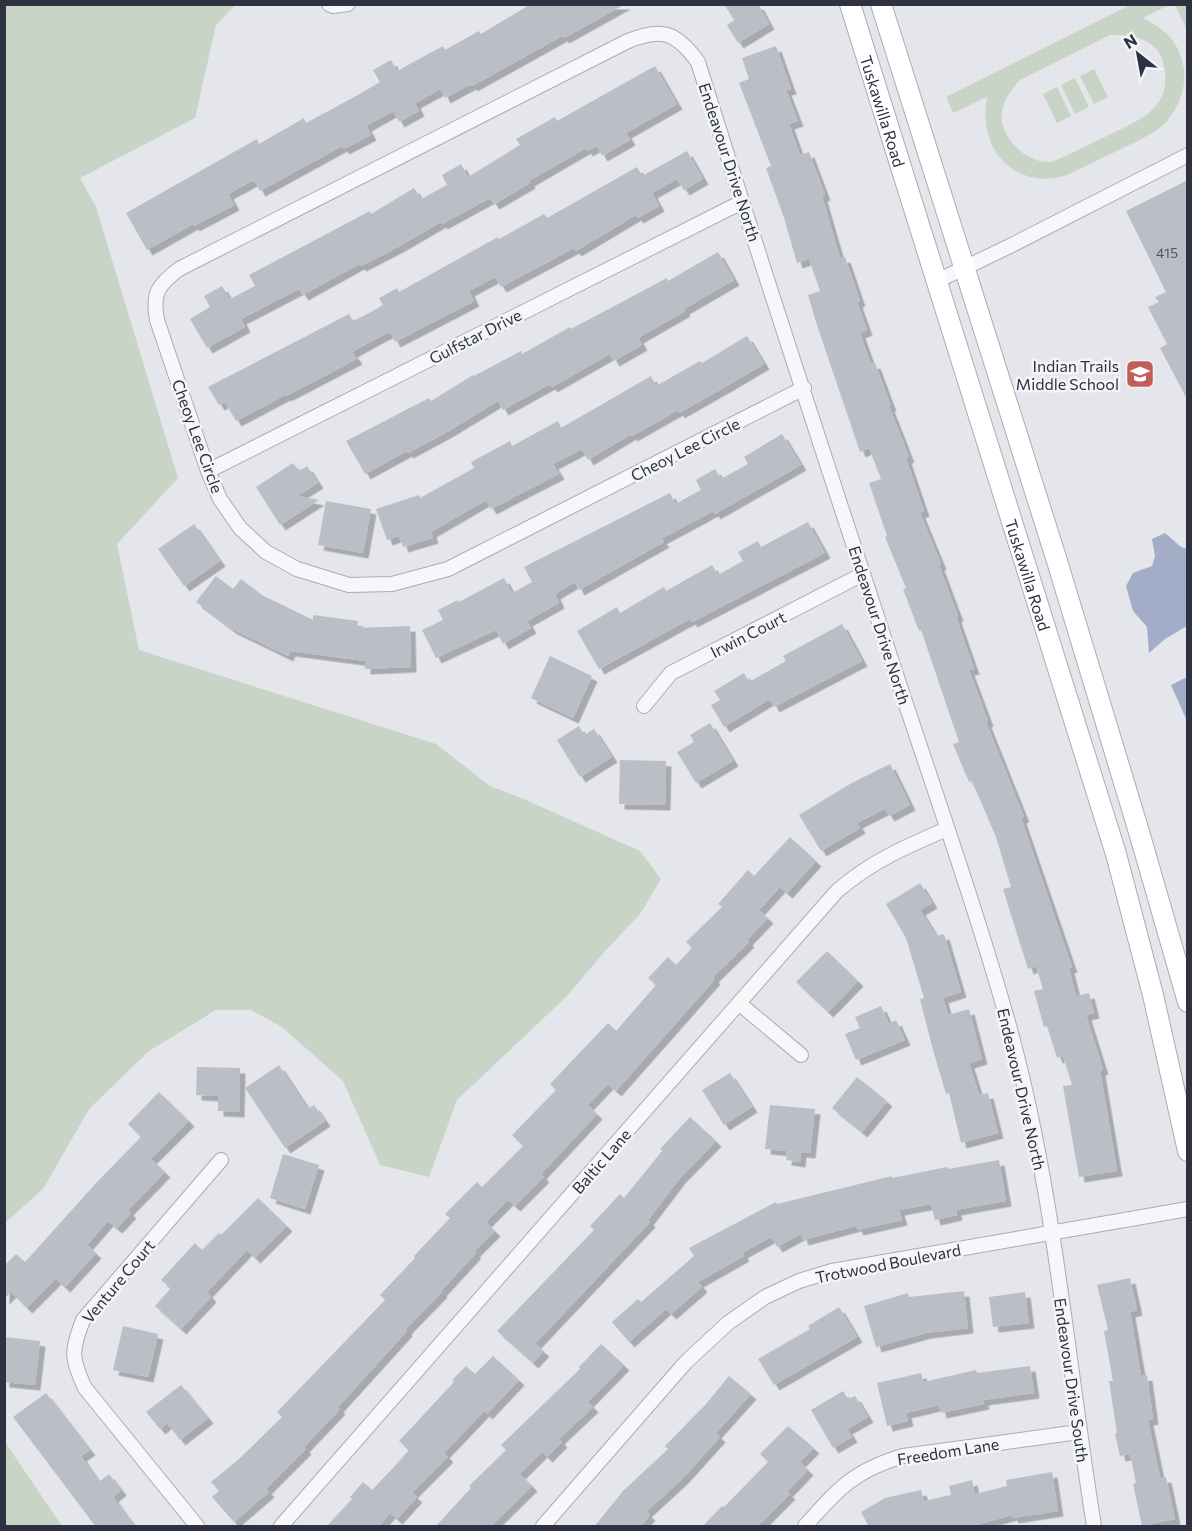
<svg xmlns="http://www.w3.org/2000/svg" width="1192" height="1531" font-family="Commissioner,sans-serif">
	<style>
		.green { fill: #c7d4c6; fill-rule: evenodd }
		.water { fill: #a3adc7 }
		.building { fill: #bcbec7; filter: url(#shadow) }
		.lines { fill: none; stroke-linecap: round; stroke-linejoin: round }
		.street-casing { stroke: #aaacb5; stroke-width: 16 }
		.secondary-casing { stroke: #aaacb5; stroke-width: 22 }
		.street { stroke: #f7f7f9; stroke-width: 14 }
		.secondary { stroke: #fff; stroke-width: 20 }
		.labels { text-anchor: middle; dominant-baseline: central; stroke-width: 5; stroke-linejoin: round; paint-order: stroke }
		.number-label { font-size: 14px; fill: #525463 }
		.street-label { font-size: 16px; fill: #2e3142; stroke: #f4f5f8 }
		.poi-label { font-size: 16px; fill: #2e3142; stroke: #f4f5f8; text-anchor: end }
	</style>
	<defs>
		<filter id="shadow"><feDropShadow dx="5.5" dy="5.5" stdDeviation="0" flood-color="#0004"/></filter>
	</defs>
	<rect width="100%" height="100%" fill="#e4e6eb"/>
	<!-- green -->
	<path class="green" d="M5,4L235,5L216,25L195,118L80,178L96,207L178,478L117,544L139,650L436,744L490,786L526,800L640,851L661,879L640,914L606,950L567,996L457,1100L429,1177L380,1165L343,1081L282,1027L251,1010H216L149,1051L89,1109L43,1189L5,1223Z
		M1132,4L1169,5L1143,18C1167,31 1179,41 1184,69C1187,92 1174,120 1154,132C1142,139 1129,145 1117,151C1100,159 1084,167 1067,175C1013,192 977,147 987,97L953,113L946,97ZM1110,35C1131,35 1156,37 1163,62C1174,104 1146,117 1113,133C1097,141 1080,149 1063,157C1059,159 1054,161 1050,162C1026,163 999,137 1002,113C1003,100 1012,89 1020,80Z
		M1175,5H1187V30Z
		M1094,69L1108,97L1094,104L1080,76Z
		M1075,78L1089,107L1075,114L1061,85Z
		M1057,87L1071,116L1057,123L1043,94Z
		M4,1442H5L62,1526H5Z"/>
	<!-- water -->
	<path class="water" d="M1165,533L1181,547L1187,549V626L1165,639L1149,653L1147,627L1133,611L1126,586L1133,573L1152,566L1155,556L1152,539Z
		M1187,677V721L1171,685Z"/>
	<!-- building -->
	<path class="building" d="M531,4H625L564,38L562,36L472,86L471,84L445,98L441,89L415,103L419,111L399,122L393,111L366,126L371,135L344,149L342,146L260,191L254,180L228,194L234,205L194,226L193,224L147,250L126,213L257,139L259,144L304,118L306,123L358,95L380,82L373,70L391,60L397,71L443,46L445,50L479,31L481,34Z
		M724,4H758L769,24L738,43L727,25L734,20Z
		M776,46L791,89L786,90L798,121L789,124L800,155L809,152L825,195L822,196L840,258L845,257L860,301L857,302L867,330L860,333L871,364L875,363L891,406H889L909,457L906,458L924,511L920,513L941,564L939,565L958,616L956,617L974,669L969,670L988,721L986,722L1024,817L1021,818L1072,967L1069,968L1076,996L1089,993L1094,1013L1086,1015L1103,1069L1100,1070L1117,1171L1079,1177L1063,1086L1072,1085L1063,1056L1057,1058L1047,1026L1044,1027L1034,991L1043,989L1036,966L1028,969L1003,889L1011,887L996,837L972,781L969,782L953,744L959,742L921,630L919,631L903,589L906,588L885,537L887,536L869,483L881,479L869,448L860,452L817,325L808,295L820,291L809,259L797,263L784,218L766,168L771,166L739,83L749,79L742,58Z
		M655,66L677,104L626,133L630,140L602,156L597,146L587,151L586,148L529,181L530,183L494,204L490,198L442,224L441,222L398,247L361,266L359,264L303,295L299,289L241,319L245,327L207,348L190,319L210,307L204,296L222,286L230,299L255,286L249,275L370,211L371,214L414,188L421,199L447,185L442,175L461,164L468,177L520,145L516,139L555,117L557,121Z
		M687,151L703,179L684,190L677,179L652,193L659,206L638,218L636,215L576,251L574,248L501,287L495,277L469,291L474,301L395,342L390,332L383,335L352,352L357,359L286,396L285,395L236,421L225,402L219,405L208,387L349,314L353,321L371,312L383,305L379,298L397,288L399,292L498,237L499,239L544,214L547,218L637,167L642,176Z
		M1188,180V401L1160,348L1167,344L1148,307L1159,302L1155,297L1166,292L1126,211Z
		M718,252L734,280L684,309L685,311L638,338L642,345L614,361L610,354L552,387L550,384L503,410L498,401L447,432L408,453L407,451L365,474L346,441L429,398L431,401L473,375L474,376L521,351L522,354L570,327L571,329L667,278L668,281Z
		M747,336L764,364L725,387L679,413L678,410L632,436L631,434L588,460L582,449L553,464L559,474L491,509L486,500L431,532L433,538L403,547L399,536L387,540L376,509L419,495L420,498L474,468L471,462L510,441L512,446L558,421L561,428L651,376L656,386L700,361L702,363Z
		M782,434L801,465L715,514L713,511L661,539L664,542L579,590L575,582L555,594L559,603L527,621L531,628L503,644L496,630L436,658L422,630L443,620L438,610L458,600L459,602L504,578L512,593L532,582L524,567L670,493L675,504L701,490L696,480L715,469L721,479L748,464L744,457Z
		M293,463L299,471L307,466L318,483L297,496L319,500L280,525L256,487Z
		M326,501L371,509L363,553L318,545Z
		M808,522L825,553L692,622L690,619L599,669L577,631L617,607L620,613L664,587L666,591L712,565L718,575L743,561L738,552L758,541L761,547Z
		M194,524L220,561L184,586L158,549Z
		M216,576L233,589L241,579L262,595L313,620V615L358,621L357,628L410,626L411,667L365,669V661L290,651L288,656L232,629L196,602Z
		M842,624L862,661L774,707L770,699L724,727L711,705L720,700L714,691L744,673L749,682L786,661L783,656Z
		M550,656L592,676L573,718L531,698Z
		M710,723L733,761L696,783L677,752L694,742L690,735Z
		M579,726L584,735L594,729L612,757L580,777L557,740Z
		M620,760L666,761L665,805L619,804Z
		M890,764L910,805L889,816L885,809L857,823L860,828L821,851L799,815L850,784Z
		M790,837L816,861L787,893L780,887L759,910L768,918L747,940L749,942L713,977L715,979L616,1091L608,1084L588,1105L597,1114L541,1174L544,1177L515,1206L508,1200L486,1222L495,1231L474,1252L476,1253L441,1291L442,1292L406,1329L407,1331L338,1407L340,1409L304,1447L306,1449L266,1489L269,1492L234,1522L212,1497L219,1491L211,1482L239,1459L282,1417L277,1412L385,1300L380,1295L415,1258L414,1256L450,1218L445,1214L477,1182L482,1187L523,1146L512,1135L556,1090L550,1084L608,1023L616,1031L656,985L648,978L668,957L676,965L692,948L686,942L722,907L718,904L748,870L754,876Z
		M920,883L932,903L920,910L936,936L944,934L961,992L943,998L948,1015L969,1009L982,1059L969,1063L979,1095L988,1093L998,1133L961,1143L949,1093L946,1094L933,1050L920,999L924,998L906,938L886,904Z
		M827,951L858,981L828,1012L796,982Z
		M881,1006L889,1024L896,1020L905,1040L856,1060L845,1034L860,1028L855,1017Z
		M279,1065L308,1109L314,1105L325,1121L285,1148L245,1088Z
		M197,1067L240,1068L239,1112L218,1111V1096L196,1095Z
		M730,1073L752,1107L724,1125L702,1090Z
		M857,1077L887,1101L862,1132L832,1108Z
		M159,1092L189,1121L151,1159L165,1172L128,1210L131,1213L117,1228L108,1221L87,1245L96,1253L65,1287L56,1279L27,1308L11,1292L4,1299V1266L16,1254L25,1262L97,1182L141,1137L128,1124Z
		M770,1105L815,1109L810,1153L801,1152L800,1162L786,1160L787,1151L765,1149Z
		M690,1117L716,1141L680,1178L648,1220L650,1222L535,1344L544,1351L533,1363L497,1331L594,1230L590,1226L620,1194L624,1198L662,1151L660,1149Z
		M283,1154L319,1165L305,1209L270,1198Z
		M999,1160L1006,1201L956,1210L957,1215L935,1220L931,1204L899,1210L902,1220L858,1230L856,1226L803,1240L801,1234L777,1247L771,1237L742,1253L744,1256L698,1282L702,1287L671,1314L666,1309L629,1342L612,1322L638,1299L641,1302L694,1256L689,1248L776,1202L777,1204L892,1176V1178L947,1167L948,1169Z
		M258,1198L287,1226L255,1258L247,1250L207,1292L211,1297L181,1329L155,1306L171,1288L161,1280L195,1243L202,1250L219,1233L221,1235Z
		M1130,1278L1137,1310L1130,1312L1141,1376L1147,1375L1153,1419L1148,1420L1160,1478L1166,1477L1175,1519L1142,1526L1133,1484L1136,1483L1130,1454L1120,1456L1115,1434L1117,1433L1109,1381H1113L1104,1331L1108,1330L1097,1285Z
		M964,1291L968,1328L926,1333L876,1347L864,1306L908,1293L909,1297Z
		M1025,1292L1029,1323L993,1327L989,1297Z
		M839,1307L857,1337L774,1385L758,1359L810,1329L808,1326Z
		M123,1326L158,1334L148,1377L113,1370Z
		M4,1337L40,1341L35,1385L4,1382Z
		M601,1344L624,1365L588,1402L593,1407L559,1439L562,1442L547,1457L542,1452L520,1474L532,1486L490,1527H435L471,1488L469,1486L506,1450L501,1445L580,1369L579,1367Z
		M493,1356L519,1380L487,1414L484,1411L444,1453L448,1457L412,1493L417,1497L397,1519L390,1513L378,1527H326L352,1499L350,1497L363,1482L372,1490L394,1467L409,1450L399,1441L454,1382L452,1380L466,1366L475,1374Z
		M1030,1366L1034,1393L983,1400L984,1404L941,1413L939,1405L906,1413L908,1421L887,1426L877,1383L921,1373L923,1382L976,1370L977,1373Z
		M729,1376L751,1394L716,1433L720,1437L683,1478L646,1512L650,1515L640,1527H594L623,1491L668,1449L665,1446L706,1404Z
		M181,1385L208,1418L180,1440L167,1423L160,1429L146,1412Z
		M843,1391L848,1399L855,1396L868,1417L847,1429L852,1437L833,1448L811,1410Z
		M46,1393L90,1450L81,1456L99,1482L109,1474L121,1490L113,1497L135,1527H96L13,1417Z
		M788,1426L814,1448L800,1462L808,1470L787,1492L790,1494L757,1527H702L722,1506L724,1507L768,1462L760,1454Z
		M1052,1472L1058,1511L1013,1518L1012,1515L968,1527H869L861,1512L885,1498L921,1490L924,1501L951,1495L949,1486L972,1480L975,1494L1007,1486L1006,1480Z"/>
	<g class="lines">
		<!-- street casing -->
		<g class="street-casing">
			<path id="street" d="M329,4L333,6L348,4
				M937,281L1010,246L1188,155
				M804,388L448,569L392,584L349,585L297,569L266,552L240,528L220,499L208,471L157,320C152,293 158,285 179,269L628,41C662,27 676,32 698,62C761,264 827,465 893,665C932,784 974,902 1008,1022C1054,1186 1067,1359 1094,1526
				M208,471L742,202
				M644,706L671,673L863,574
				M740,1004L801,1055
				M197,1526L85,1388C71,1358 71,1351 83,1320L221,1160
				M281,1526L837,891C872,861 905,847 947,829
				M543,1526L686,1362L728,1323L765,1297L799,1281L832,1271L1188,1209
				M805,1526C838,1489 853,1471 903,1456L1079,1432"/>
		</g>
		<!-- secondary casing -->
		<g class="secondary-casing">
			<g id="secondary">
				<path id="s1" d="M850,4L1116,854L1153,995L1188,1151"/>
				<path d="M881,4L1057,561L1139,832L1188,1002"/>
			</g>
		</g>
		<!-- street -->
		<use href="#street" class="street"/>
		<!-- secondary -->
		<use href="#secondary" class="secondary"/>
	</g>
	<!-- icons -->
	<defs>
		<g id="school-square" transform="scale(1.5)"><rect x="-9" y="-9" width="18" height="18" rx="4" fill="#c25e57" stroke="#f4f5f8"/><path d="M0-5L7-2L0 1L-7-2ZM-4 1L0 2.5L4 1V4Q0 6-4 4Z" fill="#fff"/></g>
	</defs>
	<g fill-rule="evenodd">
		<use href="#school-square" x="1140" y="374"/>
	</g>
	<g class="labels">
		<!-- number labels -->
		<g class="number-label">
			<text x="1167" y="252">415</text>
		</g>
		<!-- street labels -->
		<g class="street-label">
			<text stroke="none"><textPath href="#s1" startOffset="112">Tuskawilla Road</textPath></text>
			<text transform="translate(730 162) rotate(72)">Endeavour Drive North</text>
			<text transform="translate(475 336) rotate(-27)">Gulfstar Drive</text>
			<text transform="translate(198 436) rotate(70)">Cheoy Lee Circle</text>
			<text transform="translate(685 449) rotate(-27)">Cheoy Lee Circle</text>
			<text stroke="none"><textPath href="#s1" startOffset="598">Tuskawilla Road</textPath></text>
			<text transform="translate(880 625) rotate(72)">Endeavour Drive North</text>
			<text transform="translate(748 634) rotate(-27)">Irwin Court</text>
			<text transform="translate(1022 1089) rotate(77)">Endeavour Drive North</text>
			<text transform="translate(601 1161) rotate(-49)">Baltic Lane</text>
			<text transform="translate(888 1263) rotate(-11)">Trotwood Boulevard</text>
			<text transform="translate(118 1281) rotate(-50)">Venture Court</text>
			<text transform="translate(1072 1380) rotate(82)">Endeavour Drive South</text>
			<text transform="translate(948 1451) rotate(-9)">Freedom Lane</text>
		</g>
		<!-- poi labels -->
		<g class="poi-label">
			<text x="1119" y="365">Indian Trails<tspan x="1119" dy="18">Middle School</tspan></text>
		</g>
	</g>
	<!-- border -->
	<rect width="1192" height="1531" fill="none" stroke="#2e3142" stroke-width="12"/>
	<!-- north arrow -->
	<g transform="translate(1138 54) rotate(329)" stroke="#f4f5f8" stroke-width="4.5" paint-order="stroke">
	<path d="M0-4.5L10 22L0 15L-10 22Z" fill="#2e3142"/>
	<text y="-9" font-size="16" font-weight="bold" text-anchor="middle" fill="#2e3142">N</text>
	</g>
</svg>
